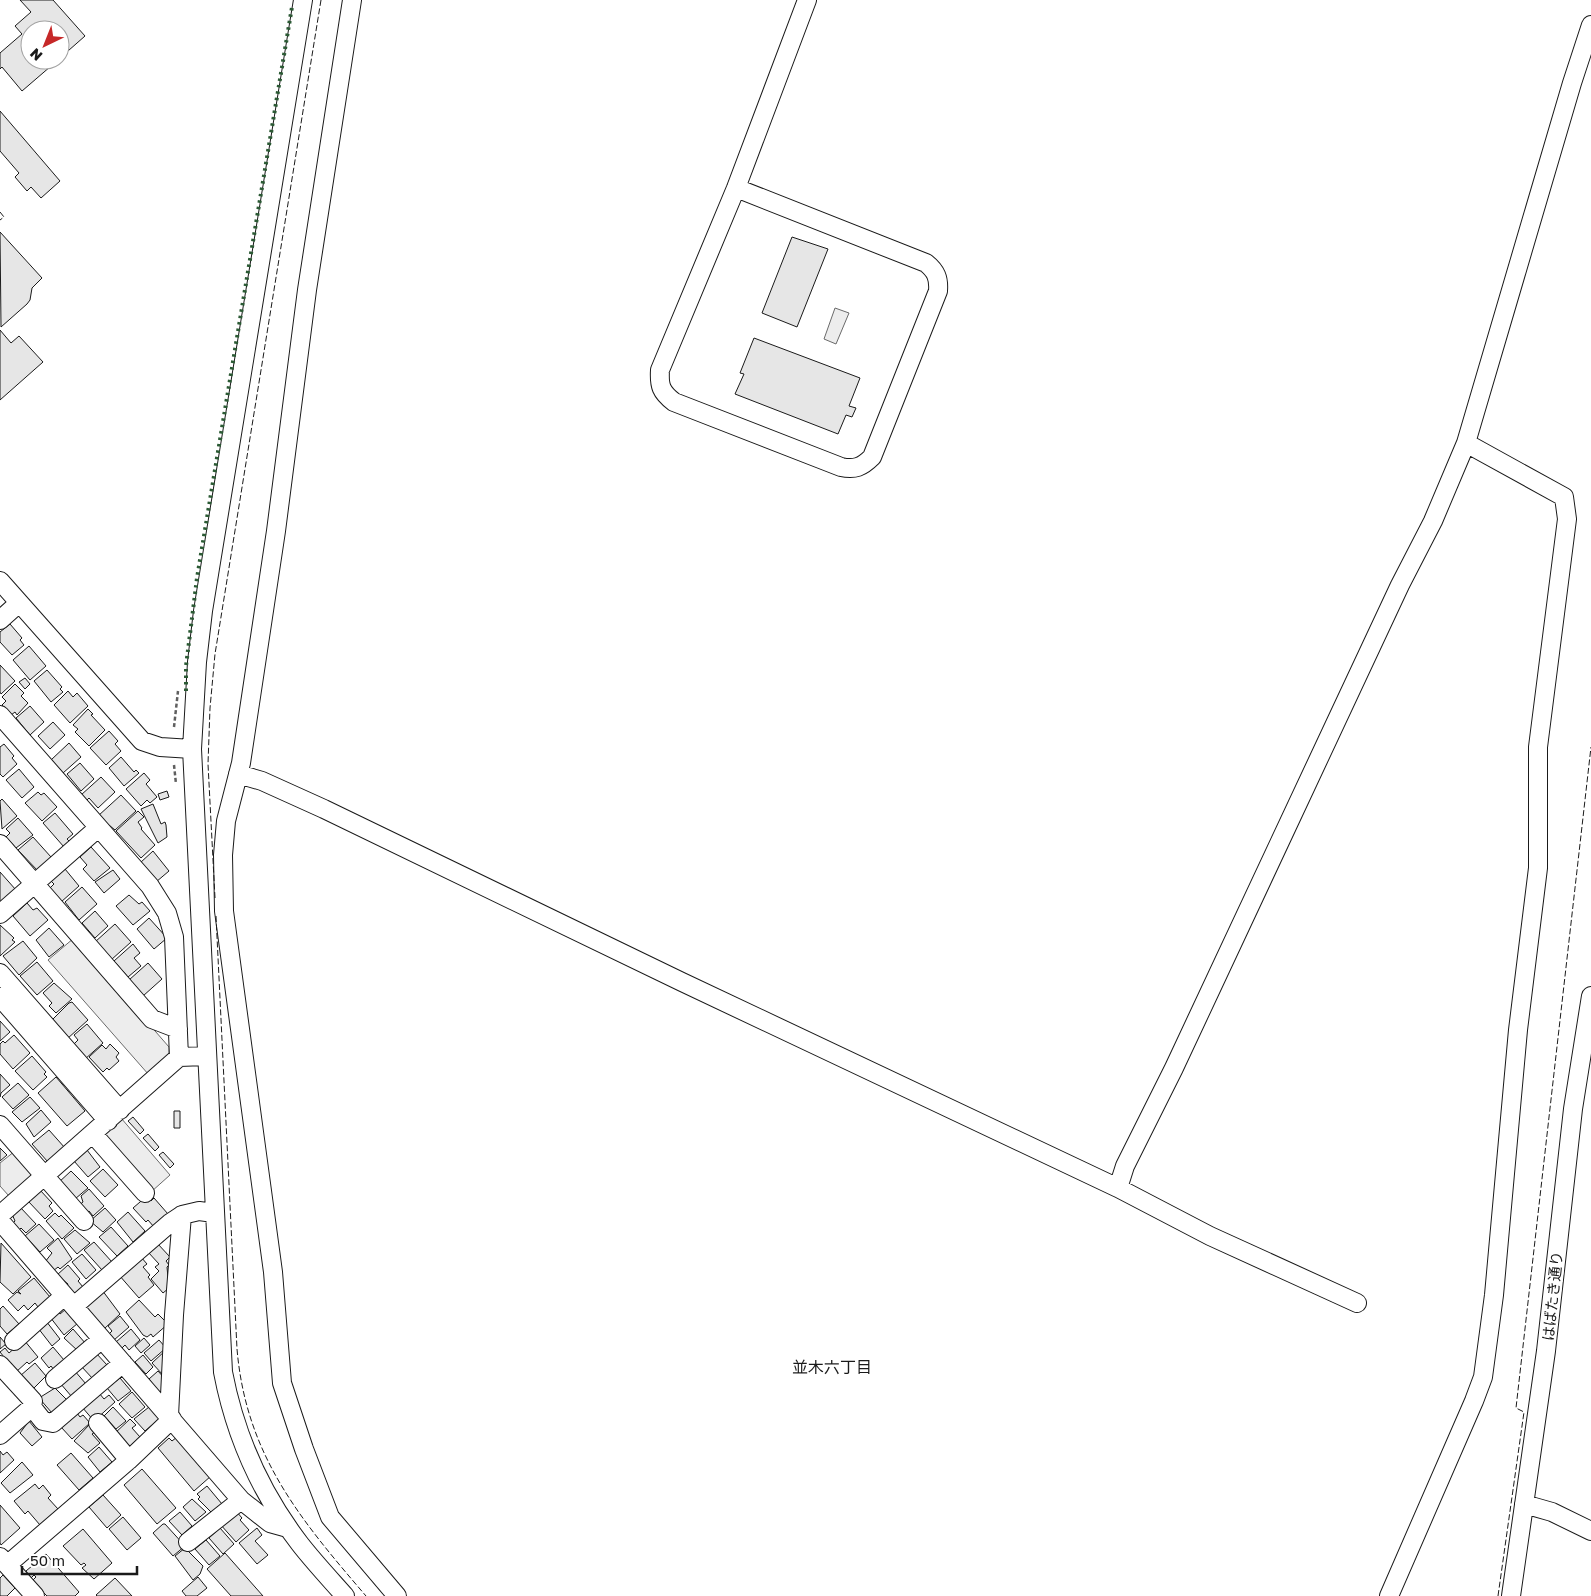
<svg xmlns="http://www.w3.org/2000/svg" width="1591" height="1596" font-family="'Golos Text','Noto Sans JP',sans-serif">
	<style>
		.parking { fill: #ededed; stroke: #6a6a6a }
		.building { fill: #e6e6e6; stroke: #1a1a1a }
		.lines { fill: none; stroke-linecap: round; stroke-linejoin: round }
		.minor-casing { stroke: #1a1a1a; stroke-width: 20 }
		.path { stroke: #5f5f5f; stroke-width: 2.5; stroke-dasharray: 4 2.5; stroke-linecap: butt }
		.minor { stroke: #fff; stroke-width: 18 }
		.hedge { stroke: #2b5a34; stroke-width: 4; stroke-dasharray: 2.5 4; stroke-linecap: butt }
		.fence { stroke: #1a1a1a; stroke-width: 1; stroke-dasharray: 6 2.5; stroke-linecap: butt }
		.labels { text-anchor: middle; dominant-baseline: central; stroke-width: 4; stroke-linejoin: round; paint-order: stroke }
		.street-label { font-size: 15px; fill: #1a1a1a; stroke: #fff }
		.neighbourhood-label { font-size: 16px; fill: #1a1a1a; stroke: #fff }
	</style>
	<rect width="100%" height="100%" fill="#fff"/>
	<!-- parking -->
	<path class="parking" d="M835,308L849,313L836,344L824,339Z
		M74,938L169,1047V1058L149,1075L48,960Z
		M121,1118L170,1175L151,1192L104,1134Z
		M15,1151L32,1170V1178L9,1196L0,1186V1163Z"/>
	<!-- building -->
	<path class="building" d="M20,0H53L85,36L60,58V30H30V60H58L22,91L2,67L0,69V53L22,34L15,26L31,12Z
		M0,111L60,181L41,198L31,187L27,191L15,177L19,173L0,151Z
		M0,232L42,278L32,288L30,300L27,304L1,327Z
		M792,237L828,249L797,327L762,313Z
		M0,330L11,343L19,336L43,362L0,400Z
		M754,338L860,378L849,406L856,408L852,417L846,415L838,434L735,394L744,374L740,373Z
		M10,624L22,638L20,640L24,645L12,655L0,642V632Z
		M29,646L46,666L30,680L13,660Z
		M0,665L15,681L1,694L0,692Z
		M47,670L62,687L60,689L63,692L51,702L34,681Z
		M25,678L30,684L25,689L19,682Z
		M15,684L24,693L21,696L28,703L17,715L15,712L11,715L2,705L6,701L2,697Z
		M68,691L73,697L77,693L88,706L70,723L54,705Z
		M30,706L44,722L30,735L16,718Z
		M88,709L93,714L91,715L105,730L89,746L75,732L78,729L73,725Z
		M53,722L65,735L50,749L38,736Z
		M109,731L118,741L115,744L121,751L106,765L90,748Z
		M69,743L81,757L63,773L51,760Z
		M4,744L14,756L12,758L17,764L3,777L0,774V747Z
		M121,757L134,772L136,770L139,773L124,786L109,768Z
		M80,763L94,779L81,791L67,774Z
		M19,769L34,787L22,798L6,780Z
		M144,773L150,780L146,784L157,797L150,803L147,800L141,806L126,789Z
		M101,777L115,792L98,808L89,798L86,801L81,795Z
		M167,791L169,797L160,800L158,794Z
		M38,792L41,795L44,793L57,807L42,821L25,803Z
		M121,795L136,811L115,830L98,816Z
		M2,799L17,816L2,829L0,801Z
		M153,804L161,824L165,822L166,825L167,837L158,843L141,809Z
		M138,811L144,817L138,822L142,828L141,829L155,845L141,858L116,831Z
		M55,813L73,834L67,839L70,842L64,847L43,823Z
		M18,818L33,835L16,848L6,837L10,833L6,829Z
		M33,837L51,857L38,871L18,850Z
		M91,847L110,868L94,881L83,869L87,865L80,857Z
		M153,851L169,871L156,882L140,863Z
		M65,869L79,886L61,902L50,888L54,884L51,881Z
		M113,870L120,879L104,893L95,882Z
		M0,872L16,890L0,902Z
		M82,887L97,904L79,920L65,902Z
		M129,895L139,904L142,902L150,911L133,925L116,906Z
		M27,903L33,910L37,908L48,920L30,936L13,916Z
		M95,911L108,926L95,938L82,923Z
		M149,918L167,938L154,949L137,929Z
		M115,924L131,942L111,960L95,942Z
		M0,925L14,938L12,940L15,942L0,956Z
		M49,928L64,945L49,957L36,940Z
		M23,941L37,958L19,975L3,956Z
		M133,944L140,953L134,958L141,966L128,977L114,961Z
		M37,962L53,981L37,995L20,976Z
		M148,963L162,979L143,996L129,980Z
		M54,983L72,999L56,1013L49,1006L52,1003L43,993Z
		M72,1002L88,1020L67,1039L51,1021L69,1003Z
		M0,1021L10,1032L0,1041Z
		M87,1024L103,1043L84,1060L72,1046L78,1040L74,1035Z
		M14,1035L30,1053L13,1069L0,1054V1044L3,1041L5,1043Z
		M110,1044L119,1053L116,1057L119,1061L109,1070L107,1068L103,1072L89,1057L102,1045L106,1049Z
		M32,1056L46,1072L44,1074L47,1077L33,1090L15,1071Z
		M0,1074L10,1085L1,1093L0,1097Z
		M56,1077L85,1111L67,1126L38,1093Z
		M18,1083L29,1095L13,1109L2,1097Z
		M30,1097L40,1108L22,1122L12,1112Z
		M41,1110L51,1122L34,1137L26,1124Z
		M174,1111H180V1128H174Z
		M133,1117L144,1130L140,1134L128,1121Z
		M49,1130L65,1148L48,1162L32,1144Z
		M148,1134L159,1147L155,1151L143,1138Z
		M0,1148L7,1155L0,1161Z
		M87,1150L100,1167L88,1177L74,1161Z
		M163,1152L174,1164L170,1168L159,1155Z
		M103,1169L118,1185L105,1197L90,1181Z
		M71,1171L88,1188L75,1199L58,1183Z
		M89,1189L104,1206L93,1216L89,1211L85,1214L78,1206L83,1202L81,1196Z
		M40,1190L52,1203L49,1206L53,1211L45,1219L28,1201Z
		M147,1196L151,1201L154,1198L168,1214L154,1227L148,1220L146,1222L133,1208Z
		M20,1207L36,1224L26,1233L21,1228L19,1230L12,1224L15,1221L12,1214Z
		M105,1208L116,1220L103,1232L90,1221Z
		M128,1212L145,1231L133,1242L117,1222Z
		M55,1213L59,1217L61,1215L74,1228L62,1239L46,1221Z
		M39,1224L54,1240L40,1252L25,1236Z
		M111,1227L128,1246L117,1256L99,1237Z
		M75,1230L90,1243L77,1254L64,1239Z
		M58,1238L72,1259L60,1269L58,1267L53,1271L45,1262L52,1253L47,1248Z
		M94,1242L112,1262L102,1270L84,1250Z
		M1,1243L31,1277L13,1294L0,1282Z
		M157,1243L170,1257L166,1261L169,1265L167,1267L169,1288L163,1293L151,1279L159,1271L155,1267L159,1264L148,1252Z
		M82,1254L96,1270L86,1279L72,1262Z
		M141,1257L147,1264L143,1267L150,1275L148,1277L154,1285L139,1298L119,1275Z
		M68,1265L80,1279L78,1281L83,1287L74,1294L67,1286L68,1284L57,1275Z
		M34,1278L50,1297L38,1307L35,1303L28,1310L24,1305L18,1311L8,1300L17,1292L21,1294L18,1291Z
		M102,1290L120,1314L104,1329L84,1306Z
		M139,1300L155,1317L158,1314L168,1324L153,1337L151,1334L147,1337L143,1335L126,1312Z
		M3,1306L19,1324L7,1334L0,1326V1309Z
		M66,1309L78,1323L64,1335L50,1317L58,1311L60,1314Z
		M120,1316L129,1327L114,1340L109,1334L112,1331L108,1326Z
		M46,1321L60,1339L52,1346L38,1328Z
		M73,1329L86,1344L78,1351L64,1338Z
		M131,1329L140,1340L129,1350L125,1345L122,1348L116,1342Z
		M0,1337L6,1344L0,1349Z
		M144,1338L150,1345L141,1353L135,1346Z
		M24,1340L38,1357L29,1364L27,1362L16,1372L0,1352L5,1348L9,1353Z
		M159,1340L166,1348L151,1361L144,1353Z
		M53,1347L64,1360L54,1370L51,1366L49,1368L41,1358Z
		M167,1349L163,1375L152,1363Z
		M96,1353L107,1365L93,1379L81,1366Z
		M143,1355L153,1367L146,1374L135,1362Z
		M35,1363L46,1376L32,1390L20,1376Z
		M74,1370L86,1384L72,1397L60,1383Z
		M158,1371L166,1380V1387L159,1393L149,1379Z
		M120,1378L131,1391L118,1401L107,1388Z
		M55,1388L67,1400L52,1413L39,1398Z
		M132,1392L145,1407L132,1418L119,1404Z
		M99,1393L104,1399L109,1395L115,1402L94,1421L82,1407Z
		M113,1407L126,1421L116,1429L104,1416Z
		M149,1407L159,1419L145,1431L134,1419Z
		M77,1413L80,1417L83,1415L90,1423L72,1439L61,1427Z
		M130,1419L136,1425L132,1428L140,1437L127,1449L114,1434Z
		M29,1421L42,1437L32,1446L20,1433Z
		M89,1425L95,1432L92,1434L100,1443L88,1453L74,1441Z
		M177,1437L211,1476L194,1491L158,1448L169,1438L172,1441Z
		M99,1447L112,1462L100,1472L88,1457Z
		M0,1451L3,1455L7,1452L14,1460L0,1473Z
		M71,1453L93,1478L79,1490L57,1465Z
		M22,1462L33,1475L10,1493L1,1483Z
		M142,1469L176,1508L157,1524L124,1485Z
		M35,1484L39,1489L43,1485L51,1495L48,1498L58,1509L40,1525L28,1511L25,1514L14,1501Z
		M207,1486L222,1504L212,1513L198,1499L200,1497L197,1494Z
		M103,1495L121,1515L107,1528L89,1507Z
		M192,1499L206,1512L195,1521L183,1507Z
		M0,1505L20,1528L1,1545L0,1543Z
		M236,1511L242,1518L240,1520L249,1530L236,1542L220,1524Z
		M180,1512L192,1526L182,1535L169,1521Z
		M123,1517L141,1538L127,1550L109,1529Z
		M163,1524H165L185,1546L173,1556L153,1533Z
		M220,1528L234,1544L223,1554L209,1538Z
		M257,1528L262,1535L255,1541L268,1555L257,1564L239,1543Z
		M83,1529L112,1563L94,1579L82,1568L86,1565L84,1563L81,1565L63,1546Z
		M206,1540L220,1556L209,1565L195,1549Z
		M185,1548L203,1566L200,1574L193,1580L175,1556Z
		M225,1553L263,1596H231L207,1569Z
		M46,1554L79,1592L75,1596H47L32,1581L36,1577L34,1575L31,1578L26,1571Z
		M3,1575L15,1588L7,1596H0V1578Z
		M198,1577L207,1588L197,1596H186L182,1591Z
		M115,1578L132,1596H97L96,1595Z"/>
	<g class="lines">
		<!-- minor casing -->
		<g class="minor-casing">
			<path id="minor" d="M303,0L203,611L197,662L192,749L223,1372C235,1435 260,1492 300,1544C314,1562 330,1579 345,1596
				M352,0L307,290L276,531L241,763L226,821L223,855L224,911L273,1272L282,1383L304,1449L330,1517L397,1596
				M736,188L926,263C936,271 939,278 938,291L872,457C862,467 855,470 841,467L674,402C661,392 659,386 660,370L736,188L807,0
				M0,581L142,741L160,747L192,749
				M0,620L19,603
				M0,715L150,886L167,913L174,937L179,1057
				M238,774L262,781L324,809L682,982L1118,1188L1210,1236L1357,1303
				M0,844L152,1019L178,1029
				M0,914L98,828
				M0,973L120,1110
				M0,997L108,1121
				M0,1125L84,1221
				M93,1134L145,1193
				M1118,1188L1125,1166L1174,1068L1400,585L1433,521L1466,443L1572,83L1591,25
				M0,1215L179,1057L206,1056
				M0,1221L241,1500L270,1523L288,1528
				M74,1306L170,1223L182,1215
				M14,1341L64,1296
				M0,1365L33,1401L32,1407L43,1421L53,1423L123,1363
				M55,1379L102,1339
				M169,1416L174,1315L182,1215L199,1211L214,1213
				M98,1423L129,1460
				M0,1435L32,1407
				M1524,1504L1552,1512L1591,1531
				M188,1542L241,1500
				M0,1557L35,1596
				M7,1565L129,1460L172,1419
				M1389,1596L1474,1401L1483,1377L1494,1295L1518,1030L1538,868V747L1567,519L1564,497L1466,443
				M1511,1596L1546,1351L1573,1109L1591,996"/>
		</g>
		<!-- path -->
		<path class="path" d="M174,727L178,691
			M174,765L176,784"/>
		<!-- minor -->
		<use href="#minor" class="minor"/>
		<!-- hedge -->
		<path class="hedge" d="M186,691V666L197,578L292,7"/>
		<!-- fence -->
		<path class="fence" d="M0,212L4,217L0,220
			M215,898L208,764L210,708L215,654L321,0
			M216,916L237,1349C246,1455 300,1519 366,1596
			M1498,1596L1524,1412L1516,1408L1591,747"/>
	</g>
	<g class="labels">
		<!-- street labels -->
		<g class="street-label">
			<text transform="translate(1552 1296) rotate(-84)">はばたき通り</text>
		</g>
		<!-- neighbourhood labels -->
		<g class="neighbourhood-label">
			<text x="832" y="1367">並木六丁目</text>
		</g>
	</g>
	<!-- north arrow -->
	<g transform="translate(45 45) rotate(223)"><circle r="24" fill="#ffffff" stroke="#a3a3a3"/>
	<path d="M0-4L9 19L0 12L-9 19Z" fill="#c62828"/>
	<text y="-8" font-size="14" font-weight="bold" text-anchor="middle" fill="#1a1a1a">N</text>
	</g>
	<!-- scale -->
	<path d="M22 1566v8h115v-8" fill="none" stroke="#1a1a1a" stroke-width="2.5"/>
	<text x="30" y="1566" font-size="15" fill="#1a1a1a" stroke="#ffffff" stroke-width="4" paint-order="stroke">50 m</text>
</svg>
